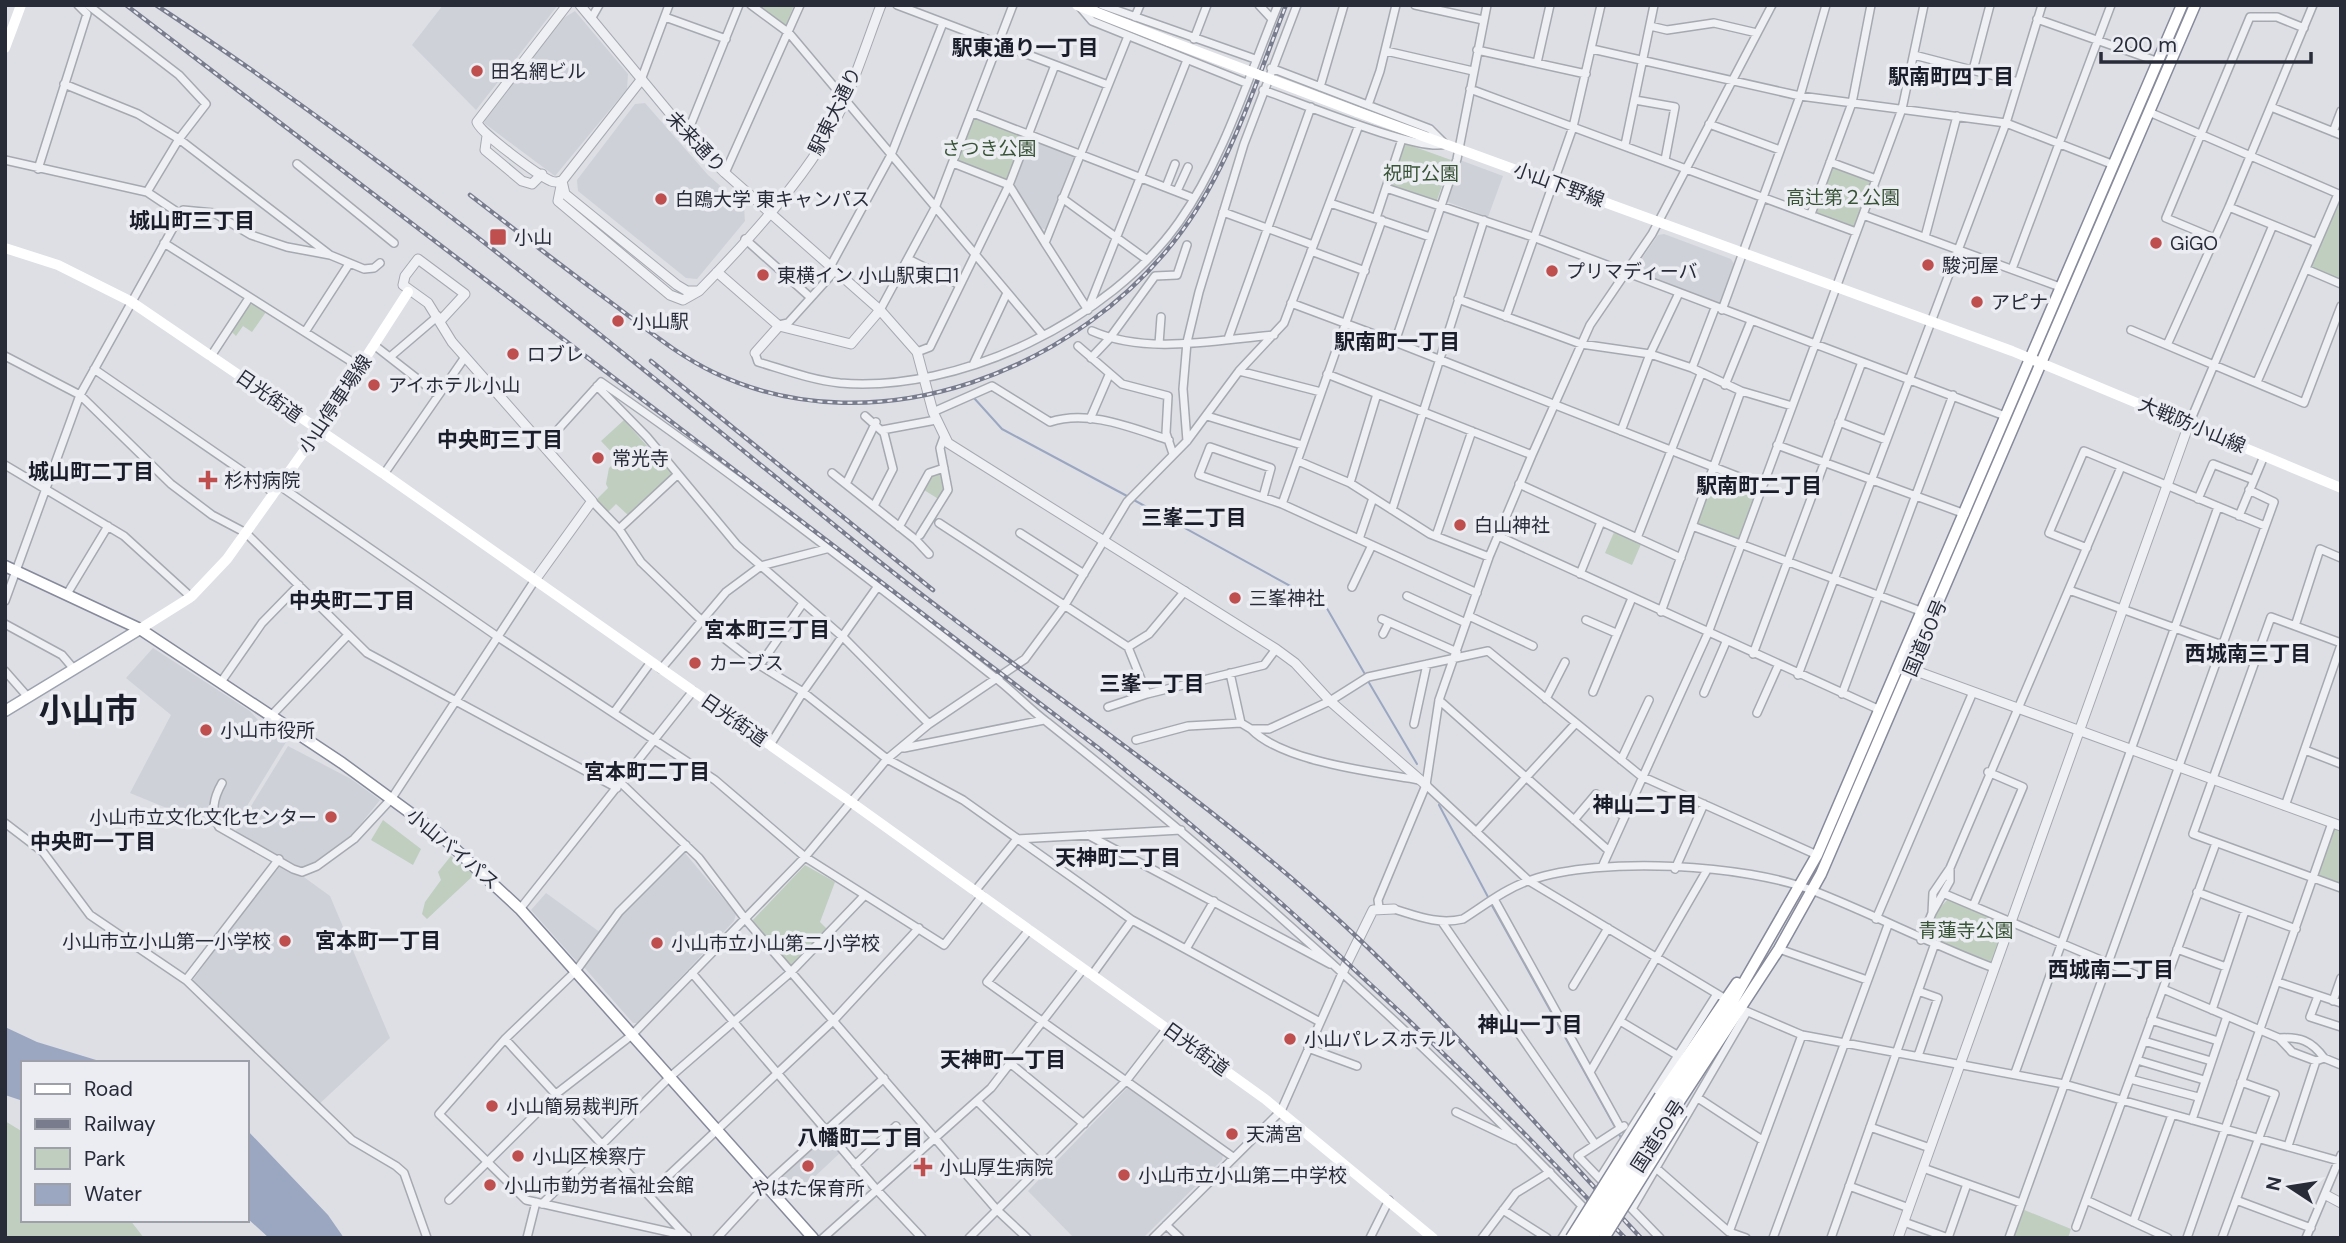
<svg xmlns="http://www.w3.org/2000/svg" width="2346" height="1243" font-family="'DM Sans','Noto Sans JP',sans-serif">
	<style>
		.built { fill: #cfd1d9 }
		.green { fill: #c0cebf }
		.water { fill: #9ba7c1 }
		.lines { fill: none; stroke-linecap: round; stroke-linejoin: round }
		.stream { stroke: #9ba7c1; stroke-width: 2 }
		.minor-casing { stroke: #a7a9b1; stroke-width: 10 }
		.tertiary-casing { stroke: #a7a9b1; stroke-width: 11 }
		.primary-casing { stroke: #9da2af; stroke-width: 13 }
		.trunk-casing { stroke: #868a9a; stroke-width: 13 }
		.minor { stroke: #eff0f4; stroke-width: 7 }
		.tertiary { stroke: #eff0f4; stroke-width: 9 }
		.secondary { stroke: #fff; stroke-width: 10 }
		.primary { stroke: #fff; stroke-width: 10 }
		.trunk { stroke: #fff; stroke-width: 10 }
		.rail-casing { stroke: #787c8d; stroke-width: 4.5 }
		.rail { stroke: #ecedf3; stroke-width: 2; stroke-dasharray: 5; stroke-linecap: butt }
		.trunk-bridge-casing { stroke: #868a9a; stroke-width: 13; stroke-linecap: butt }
		.secondary-bridge { stroke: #fff; stroke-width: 10 }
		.trunk-bridge { stroke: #fff; stroke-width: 10 }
		.poi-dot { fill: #be4f4e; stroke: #ecedf3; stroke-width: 2.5 }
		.labels { text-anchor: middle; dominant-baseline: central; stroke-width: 7; stroke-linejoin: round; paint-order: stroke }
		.poi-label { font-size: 19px; fill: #282c39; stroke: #ecedf3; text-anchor: start }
		.street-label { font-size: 19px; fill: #282c39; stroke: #ecedf3 }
		.park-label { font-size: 19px; fill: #385437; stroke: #ecedf3 }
		.neighbourhood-label { font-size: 21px; font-weight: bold; fill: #1a1d2a; stroke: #ecedf3 }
		.town-label { font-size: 33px; font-weight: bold; fill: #1a1d2a; stroke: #ecedf3 }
	</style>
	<rect width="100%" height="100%" fill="#dddfe5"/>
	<!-- built -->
	<path class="built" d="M443,5H558L476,110L412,45Z
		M575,11L628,74L627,89L555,176L484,123L487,113L562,19Z
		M645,103L708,175L744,207L745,221L697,279L686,278L578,191L577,180L635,104Z
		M1029,137L1077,154L1047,230L1038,227L1012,185Z
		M1460,160L1503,176L1488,217L1445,201Z
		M1664,234L1731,259L1734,264L1720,303L1636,274V267L1658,235Z
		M153,648L250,711L264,727L286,742L230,834L130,793L171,715L126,678Z
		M288,746L351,779L380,800L347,841L305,868L293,864L235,832Z
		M685,853L736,914L734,921L637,1023H633L583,966L625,912Z
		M279,859L330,896L390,1038L316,1107L188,987Z
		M546,893L601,933L578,963L531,910Z
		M1128,1087L1223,1155L1222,1160L1143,1238H1074L1028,1191Z
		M826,1134L841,1152L792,1198L775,1179Z"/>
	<!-- green -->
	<path class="green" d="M757,5H794L786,25Z
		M975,115L1025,135L1008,183L955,161Z
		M1404,143L1451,160L1436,203L1390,186Z
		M1831,164L1874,180L1856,230L1813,213Z
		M2340,198H2341V281L2310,268Z
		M253,304L266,312L252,332L243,326L236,336L231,331L248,305Z
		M624,420L672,474L628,515L616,504L607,513L596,500L608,488L606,484L609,468L618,459L601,441Z
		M1715,469L1761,486L1740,543L1694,525Z
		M943,472L946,489L940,500L924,490L931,475Z
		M1615,530L1642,542L1632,565L1605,553Z
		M383,820L421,849L413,865L371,840Z
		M2335,827L2341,829V884L2318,876Z
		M451,856L474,875L427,919L422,914L425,902L441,880L438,872Z
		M805,865L835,882L820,922L827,929L791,967L751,922Z
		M1949,898L2006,921L1993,962L1928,940L1925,934L1934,914Z
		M5,1121L23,1132V1220H130L144,1238H5Z
		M2022,1209L2071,1229L2068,1238H2013Z"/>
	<!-- water -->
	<path class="water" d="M5,1027L37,1042L106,1063H23V1101L5,1095Z
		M247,1130L328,1215L344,1238H269L247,1218Z"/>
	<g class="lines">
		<!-- stream -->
		<path class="stream" d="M974,398L1002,429L1127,496
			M1132,499L1325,605L1366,676
			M1368,681L1417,764
			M1439,805L1488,897
			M1490,902L1615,1127
			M1618,1132L1621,1138"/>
		<!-- minor casing -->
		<g class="minor-casing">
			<path id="minor" d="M88,5L179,75L206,104L179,139L147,192
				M751,5L789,33L1043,335
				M897,5L1108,85
				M1102,5L1255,59
				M1259,5L1272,19
				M1415,5L1483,20
				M1487,5L1457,159L1395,342L1762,486
				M1080,7L1092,21L1246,83
				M665,17L726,39
				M1135,17L1140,5
				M591,19L599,5
				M2037,19L2159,62
				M1650,26L1667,30L1714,23L1757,33
				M1194,39L1207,5
				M1592,49L1800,96L2006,123L2114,165
				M1477,50L1586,74
				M1386,51L1473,71
				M1914,55L2018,82
				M1537,63L1550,5
				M1973,70L1990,5
				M641,80L669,5
				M64,84L138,114L179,139L330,255L364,269L374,268L380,263
				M1320,87L1344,5
				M1470,89L1856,232
				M1263,90C1293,100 1423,154 1445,144L1430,129L1271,68
				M1635,100L1675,107L1665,160
				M1368,105L1380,71L1396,5
				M2271,107L2341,135
				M2149,112L2341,195
				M973,113L1193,198
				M1709,124L1780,150
				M2333,132L2341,111
				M687,134L739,5
				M1625,145L1654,5
				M5,160L147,192L180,214
				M1830,162L1876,179
				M953,163L1009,185L1045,243
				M297,164L394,243
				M38,169L87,14L78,5
				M725,173L800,5
				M1166,187L1175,164
				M1386,188L1533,237L2005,416
				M1177,191L1188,167
				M1062,198L1146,259
				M1330,203L1430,237
				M2229,207L2317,243
				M1223,212L1313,245
				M1811,214L1852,103L1871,5
				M1863,215L2060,287
				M1376,218L1402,139
				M1925,237L1957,116
				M2214,238L2166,218L2250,17H2277L2304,28
				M745,239L810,297
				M164,243L360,367
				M1311,251L1365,271
				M908,259L960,285
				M830,267L891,155L943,23
				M2012,269L2111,5
				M2306,269L2341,284
				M1458,299L1581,344L1650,354L1692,368L1741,391L1792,406
				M1291,303L1395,342
				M1088,309L1187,60
				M880,310L935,208L1013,5
				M1088,310L1045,243L1128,36
				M1722,310L1800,96L1826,5
				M1506,317L1573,127L1601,5
				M779,325L788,323L835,271
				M2131,330L2304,403L2341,306
				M1092,331C1147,355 1216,340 1274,335
				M305,332L349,264
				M1228,339L1311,107
				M1159,344L1161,317
				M374,345L438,395
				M2167,345L2229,207L2313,5
				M1078,346L1122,384L1168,396L1166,433L1173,454
				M917,352L930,347L1009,185L1055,65
				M755,353L758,362C785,370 812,380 840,383C960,393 1110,320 1179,222C1224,158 1248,78 1278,5
				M5,356L80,395L171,484L212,515L246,533L367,653L617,788
				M211,356L249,298
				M390,357L438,316
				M1091,358L1109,339L1155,276L1177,275L1187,245
				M973,365L1007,293
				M1692,368L1715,308
				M94,369L274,493
				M1239,371L1321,392
				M1327,374L1532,455
				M2257,382L2338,194
				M1725,385L1751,321
				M597,386L647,437L737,545L844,638L929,724
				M933,412L992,386L1050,422C1088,409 1132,428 1169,440
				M865,416L884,433L893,469L874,506
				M1207,416L1302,445
				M1090,419L1109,375
				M1839,422L1886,440
				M2189,424L2273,225
				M882,430L936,420
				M1621,431L1650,354L1679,293
				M1187,441L1183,389L1187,342L1199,292L1244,144L1297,5
				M544,445L601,382C735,475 865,575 993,676C1012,690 1028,708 1047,722C1236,872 1415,1032 1582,1206L1562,1238
				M1777,445L1965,514
				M1298,461L1350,483L1430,534L1489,557
				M5,465L124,536L191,597
				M832,473L916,540L929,554
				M384,474L465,357
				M1350,483L1377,394
				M846,484L876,422
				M1519,484L1681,558
				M280,486L498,637L715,780L805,857L944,945L982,896
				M1263,497L1271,468L1210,447L1199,475L1282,504L1477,593
				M2198,499L2213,464L2254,480
				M592,501L619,529L641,562L701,620L753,661L803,692L887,759L963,800L1132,920L1320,1022
				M1282,504L1382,220
				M1392,510L1484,220
				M2239,516L2264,456
				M939,523L1128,647L1147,694
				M1692,526L1923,612
				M899,527L929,473L944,468
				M619,529L677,475
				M1020,533L1084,574
				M920,535L948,490L940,448L944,437
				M1436,536L1472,431
				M1498,536L1880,710
				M1637,538L1701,374
				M1359,539L1373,498
				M2087,548L2049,533L2084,451L2265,526
				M1580,574L1601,522
				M1352,587L1372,545
				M2069,590L2250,655
				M67,594L108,526
				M1407,596L1466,623
				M5,601L80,395L183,210L214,213L251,235L287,247L330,255
				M1661,612L1741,391
				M1469,616L1533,646
				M1382,619L1457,652
				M1586,620L1616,633
				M5,624L62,655L73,668
				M2295,626L2320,549L2341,558
				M1383,634L1389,622
				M2341,643L2271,617L2193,834L2341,888
				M1128,647L1149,634L1185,591
				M1753,654L1862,362
				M760,665L803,603
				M661,669L726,592L761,566L826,549
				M5,671L27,696
				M1230,673L1241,723L1251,729H1269L1330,701L1368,677L1488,651L1641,776L1817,855
				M1798,675L2006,123L2042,5
				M221,682L262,623L299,585
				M1593,692L1632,598
				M1704,693L1726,642
				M1842,694L1953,395
				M1546,699L1565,662
				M1439,700L1608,850
				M1108,707L1147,694L1264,665L1276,649
				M615,711L651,662
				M1757,713L1778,666
				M271,716L348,635
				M1414,724L1427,664
				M1251,729C1283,762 1374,772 1419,780
				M1136,740L1188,726L1241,723
				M770,745L803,692L878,586
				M904,748L1044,720
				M2305,750L2341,764
				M1621,760L1649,700
				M222,783C213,799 211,811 219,827L293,869L302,872L317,866L354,839L392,798L535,580
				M621,783L699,858L746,920L997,1210L1027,1238
				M1426,785L1529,881L1729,1001
				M2285,806L2341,645
				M1574,820L1596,794L1623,816
				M5,823L43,852L90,915L186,980L352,1140L396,1166L404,1173L427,1238
				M1476,832L1576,723
				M1088,835L1330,964
				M686,845L619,912L576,971L505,1039L439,1114L526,1200L687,1236
				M1602,867L1708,633L1741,545L1902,109L1924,5
				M1675,869L1704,804
				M975,891L1017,839L1181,830
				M2197,892L2296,929
				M1945,894L2136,975
				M1494,899L1620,1127
				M1973,906L2023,787L1988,772
				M1379,907L1378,900L1426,785L1439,700L1489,557L1532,455L1590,325L1652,234L1772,5
				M520,909L693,691
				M1394,909C1417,916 1438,925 1463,919C1485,905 1506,888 1531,880C1601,856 1746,864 1814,891C1875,915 1933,945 1994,968
				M1932,913L1950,881V868
				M1876,919L1973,692
				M1442,922L1595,1144
				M1029,930L987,982L1233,1157
				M1921,940L1932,913L1933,893L1950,868L2121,467
				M1186,949L1214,901
				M1779,949L1867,980
				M2177,949L2226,967
				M692,973L876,1189L922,1238
				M1092,975L1132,920
				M186,980L279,859
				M2278,982L2341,1003
				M1573,986L1608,928
				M2163,989L2279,1038L2292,1052L2316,1061L2324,1058L2341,1065
				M2318,996L2310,1017L2341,1027
				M2333,1001L2341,978
				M1739,1008L1802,1035L2064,1084L2339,1161
				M2212,1010L2245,911
				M2151,1020L2218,1041
				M1620,1021L1677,1055
				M2279,1038C2300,1037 2311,1040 2324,1058
				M505,1039L687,1237
				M2144,1041L2211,1061
				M1308,1048L1357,1066
				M1918,1056L1938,998L1918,991
				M2137,1060L2204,1080
				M1010,1063L1084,1124
				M1590,1072L1707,870
				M2015,1073L2218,507
				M2130,1079L2198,1097
				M1698,1098L1762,1140
				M977,1101L1042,1165
				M1456,1112L1515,1140
				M2192,1120L2227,1016
				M1870,1127L1930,1148
				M2288,1146L2316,1061
				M855,1165L896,1126
				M1656,1168L1729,1232L1746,1238
				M1923,1168L2021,1203
				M1600,1178L1717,994
				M1602,1181L1578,1156L1624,1126
				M1849,1186L1909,1208
				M649,1194L834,1020L919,928
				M449,1200L556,1094L632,1035L805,857L887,759L929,724L1025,659L1065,605L1127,502L1187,441L1239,371L1284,323L1359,125
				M2086,1200L2168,1238
				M2236,1200L2311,1228
				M542,1204L670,1077L791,972L863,897
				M1629,1206L1660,1238
				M1632,1209L1747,1012
				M1503,1210L1547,1238
				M1904,1222L1948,1238
				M2133,1222L2172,1115
				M1166,1225L1180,1238
				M2076,1227L2216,843
				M1729,1232L1802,1035
				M527,1238L536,1202
				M717,1238L766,1185L884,1078
				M823,1238L991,1088L1083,969
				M969,1238L1126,1081L1167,1028
				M1153,1238L1281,1111L1343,971
				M1370,1238L1389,1200
				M1482,1238L1516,1193L1550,1172
				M1773,1238L1888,925
				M1831,1238L1934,946
				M1948,1238L1967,1184
				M2009,1238L2274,502L2249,490
				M2187,1238L2332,823
				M2222,1238L2275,1094L2241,1082
				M2306,1238L2341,1155"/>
		</g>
		<!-- tertiary casing -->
		<g class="tertiary-casing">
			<path id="tertiary" d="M580,5L687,134L725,173L880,310L917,352L933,412L948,443L1276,649L1295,663L1330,701L1426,785
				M641,80L562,181L558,201L670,295L683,300L699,291
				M487,136L485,150L522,181L532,184L542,174
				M562,181L565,194L677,285L687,291H699C742,247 801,183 831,129C852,90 865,47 881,5
				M562,181C556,182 556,183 551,181C538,175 479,132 477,122L567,5
				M717,272L779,326L851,344L880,310
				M441,320L465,294L418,259L405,276L403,285L428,303L452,342L592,501L535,580
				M755,353L779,326
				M1905,667L2341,826
				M1343,971L1373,910L1394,909
				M2326,1195L2341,1203
				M1898,1238L2189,424"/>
		</g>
		<!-- primary casing -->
		<g class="primary-casing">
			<path id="primary" d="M5,711L140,629"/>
		</g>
		<!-- trunk casing -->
		<g class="trunk-casing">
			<path id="trunk" d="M5,566L140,629L342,763L439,834L520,909L813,1238
				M1660,1096L1737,983
				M1667,1102L1732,1003L1817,855L2182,5
				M1675,1108L1779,949L1821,874L2195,5"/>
		</g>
		<!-- minor -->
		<use href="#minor" class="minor"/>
		<!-- tertiary -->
		<use href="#tertiary" class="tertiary"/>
		<!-- secondary -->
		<path class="secondary" d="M1077,5L1169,41
			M5,48L21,5
			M1357,112L2012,351L2341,488
			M5,248L58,265L130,301L384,474L851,802L1265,1099L1433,1238
			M140,629L191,597L227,559L319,430L408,292"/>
		<!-- primary -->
		<use href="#primary" class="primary"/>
		<!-- trunk -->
		<use href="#trunk" class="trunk"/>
		<!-- rail casing -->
		<g class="rail-casing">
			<path id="rail" d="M126,5L1101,750C1287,901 1461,1063 1625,1238
				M156,5C405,169 634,362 865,550C1011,668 1170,771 1311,895C1429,999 1533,1122 1641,1238
				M470,195C519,233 567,270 617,307C649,331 679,356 715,373C877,450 1081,369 1182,231C1231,164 1256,82 1286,5
				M651,361L933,590"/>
		</g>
		<!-- rail -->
		<use href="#rail" class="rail"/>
		<!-- trunk-bridge casing -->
		<g class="trunk-bridge-casing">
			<path id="trunk-bridge" d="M1571,1238L1660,1096
				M1581,1238L1667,1102
				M1592,1238L1675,1108
				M1604,1238L1682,1113"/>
		</g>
		<!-- secondary-bridge -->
		<path class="secondary-bridge" d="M1169,41L1357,112"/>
		<!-- trunk-bridge -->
		<use href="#trunk-bridge" class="trunk-bridge"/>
	</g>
	<!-- markers -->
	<g class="poi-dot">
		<circle cx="477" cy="71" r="7"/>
		<circle cx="661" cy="199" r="7"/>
		<rect x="489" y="228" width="18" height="18" rx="3.5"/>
		<circle cx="2156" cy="243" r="7"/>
		<circle cx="1928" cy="265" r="7"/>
		<circle cx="1552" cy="271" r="7"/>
		<circle cx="763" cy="275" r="7"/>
		<circle cx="1977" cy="302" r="7"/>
		<circle cx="618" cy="321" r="7"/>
		<circle cx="513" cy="354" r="7"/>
		<circle cx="374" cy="385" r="7"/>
		<circle cx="598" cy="458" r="7"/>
		<path d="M204.5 469.5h7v7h7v7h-7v7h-7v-7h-7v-7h7z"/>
		<circle cx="1460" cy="525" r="7"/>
		<circle cx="1235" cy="598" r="7"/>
		<circle cx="695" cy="663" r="7"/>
		<circle cx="206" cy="730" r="7"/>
		<circle cx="331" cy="817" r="7"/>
		<circle cx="285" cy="941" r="7"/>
		<circle cx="657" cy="943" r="7"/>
		<circle cx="1290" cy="1039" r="7"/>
		<circle cx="492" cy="1106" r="7"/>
		<circle cx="1232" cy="1134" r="7"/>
		<circle cx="518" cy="1156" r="7"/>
		<circle cx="808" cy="1166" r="7"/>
		<path d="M919.5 1156.5h7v7h7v7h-7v7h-7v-7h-7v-7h7z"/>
		<circle cx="1124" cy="1175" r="7"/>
		<circle cx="490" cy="1185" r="7"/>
	</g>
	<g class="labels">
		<!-- poi labels -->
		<g class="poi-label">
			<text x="491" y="71">田名網ビル</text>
			<text x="675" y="199">白鴎大学 東キャンパス</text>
			<text x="514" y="237">小山</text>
			<text x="2170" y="243">GiGO</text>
			<text x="1942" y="265">駿河屋</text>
			<text x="1566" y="271">プリマディーバ</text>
			<text x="777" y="275">東横イン 小山駅東口1</text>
			<text x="1991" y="302">アピナ</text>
			<text x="632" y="321">小山駅</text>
			<text x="527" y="354">ロブレ</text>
			<text x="388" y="385">アイホテル小山</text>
			<text x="612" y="458">常光寺</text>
			<text x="224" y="480">杉村病院</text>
			<text x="1474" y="525">白山神社</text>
			<text x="1249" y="598">三峯神社</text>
			<text x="709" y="663">カーブス</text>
			<text x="220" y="730">小山市役所</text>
			<text x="317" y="817" text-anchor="end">小山市立文化文化センター</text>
			<text x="271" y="941" text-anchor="end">小山市立小山第一小学校</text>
			<text x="671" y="943">小山市立小山第二小学校</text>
			<text x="1304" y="1039">小山パレスホテル</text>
			<text x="506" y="1106">小山簡易裁判所</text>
			<text x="1246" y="1134">天満宮</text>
			<text x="532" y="1156">小山区検察庁</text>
			<text x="939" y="1167">小山厚生病院</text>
			<text x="1138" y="1175">小山市立小山第二中学校</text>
			<text x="504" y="1185">小山市勤労者福祉会館</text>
			<text x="808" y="1188" text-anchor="middle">やはた保育所</text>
		</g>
		<!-- street labels -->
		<g class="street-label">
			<text transform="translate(835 111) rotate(-64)">駅東大通り</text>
			<text transform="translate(696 142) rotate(47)">未来通り</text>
			<text transform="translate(1559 185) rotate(20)">小山下野線</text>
			<text transform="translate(269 396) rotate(35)">日光街道</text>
			<text transform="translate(335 404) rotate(-56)">小山停車場線</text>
			<text transform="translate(2192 425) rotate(23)">大戦防小山線</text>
			<text transform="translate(1925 638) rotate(-67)">国道50号</text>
			<text transform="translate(734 720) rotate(35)">日光街道</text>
			<text transform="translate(453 849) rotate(40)">小山バイパス</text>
			<text transform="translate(1196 1049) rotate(36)">日光街道</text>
			<text transform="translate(1658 1136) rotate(-57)">国道50号</text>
		</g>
		<!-- park labels -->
		<g class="park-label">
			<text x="989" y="148">さつき公園</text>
			<text x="1421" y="173">祝町公園</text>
			<text x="1843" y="197">高辻第２公園</text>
			<text x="1966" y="930">青蓮寺公園</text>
		</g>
		<!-- neighbourhood labels -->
		<g class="neighbourhood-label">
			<text x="1025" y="48">駅東通り一丁目</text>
			<text x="1951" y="77">駅南町四丁目</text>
			<text x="192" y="221">城山町三丁目</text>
			<text x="1397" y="342">駅南町一丁目</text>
			<text x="500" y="440">中央町三丁目</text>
			<text x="91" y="472">城山町二丁目</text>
			<text x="1759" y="486">駅南町二丁目</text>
			<text x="1194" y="518">三峯二丁目</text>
			<text x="352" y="601">中央町二丁目</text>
			<text x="767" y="630">宮本町三丁目</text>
			<text x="2248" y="654">西城南三丁目</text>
			<text x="1152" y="684">三峯一丁目</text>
			<text x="647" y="772">宮本町二丁目</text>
			<text x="1645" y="805">神山二丁目</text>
			<text x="93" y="842">中央町一丁目</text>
			<text x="1118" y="858">天神町二丁目</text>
			<text x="378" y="941">宮本町一丁目</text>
			<text x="2111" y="970">西城南二丁目</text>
			<text x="1530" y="1025">神山一丁目</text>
			<text x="1003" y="1060">天神町一丁目</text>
			<text x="860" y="1138">八幡町二丁目</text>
		</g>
		<!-- town labels -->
		<g class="town-label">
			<text x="88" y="710">小山市</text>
		</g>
	</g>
	<!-- border -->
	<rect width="2346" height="1243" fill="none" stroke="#282c39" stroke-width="14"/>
	<!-- legend -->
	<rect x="21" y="1061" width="228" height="161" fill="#ecedf3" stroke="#9ea0a9" stroke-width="2"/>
	<rect x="35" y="1084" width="35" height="10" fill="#ffffff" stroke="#9ea0a9" stroke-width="2"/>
	<text x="84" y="1096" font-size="21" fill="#282c39">Road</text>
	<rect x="35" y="1119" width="35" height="10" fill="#787c8d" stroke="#9ea0a9" stroke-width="2"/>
	<text x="84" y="1131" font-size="21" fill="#282c39">Railway</text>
	<rect x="35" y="1148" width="35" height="21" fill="#c0cebf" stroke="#9ea0a9" stroke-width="2"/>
	<text x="84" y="1166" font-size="21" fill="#282c39">Park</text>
	<rect x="35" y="1184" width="35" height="21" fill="#9ba7c1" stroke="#9ea0a9" stroke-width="2"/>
	<text x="84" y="1201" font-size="21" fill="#282c39">Water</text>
	<!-- north arrow -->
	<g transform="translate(2290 1187) rotate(282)" stroke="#ecedf3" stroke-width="5" paint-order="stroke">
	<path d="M0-5L12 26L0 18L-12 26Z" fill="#282c39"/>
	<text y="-10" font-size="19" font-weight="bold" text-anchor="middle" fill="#282c39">N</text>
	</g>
	<!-- scale -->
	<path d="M2101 52v10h210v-10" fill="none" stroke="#282c39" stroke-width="3.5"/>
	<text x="2112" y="52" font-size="21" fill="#282c39" stroke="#ecedf3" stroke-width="5" paint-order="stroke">200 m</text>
</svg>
